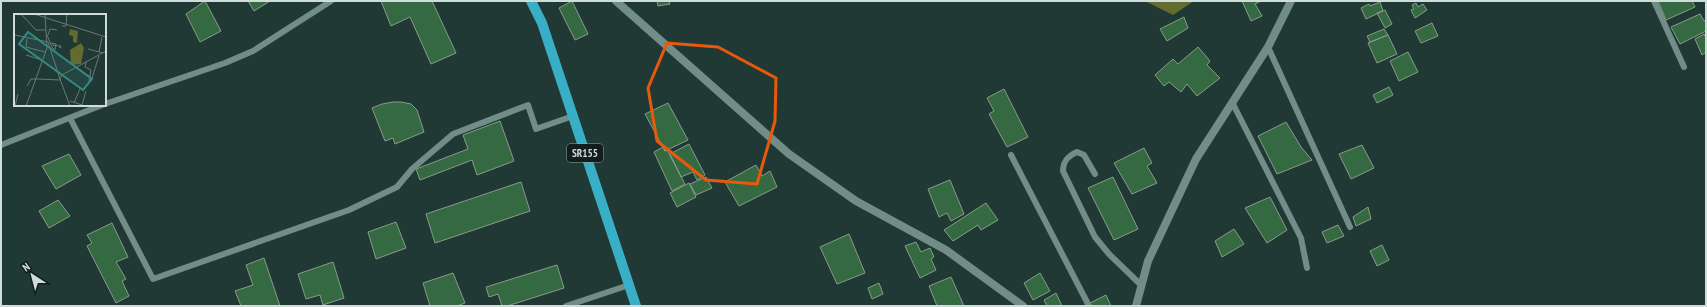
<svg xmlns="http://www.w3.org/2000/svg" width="1707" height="307" font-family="'PT Sans Narrow',sans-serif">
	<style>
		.forest { fill: #646b2e }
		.building { fill: #356941; stroke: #899b8c }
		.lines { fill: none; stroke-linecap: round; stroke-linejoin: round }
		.service { stroke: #728c88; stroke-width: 6 }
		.minor { stroke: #728c88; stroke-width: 8 }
		.primary { stroke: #38afc6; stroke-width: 10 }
		.marked { fill: none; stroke: #e8590c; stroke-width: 3; stroke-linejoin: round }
		.labels { text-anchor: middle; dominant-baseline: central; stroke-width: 4; stroke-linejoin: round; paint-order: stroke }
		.shield { fill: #131e1c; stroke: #96a3a1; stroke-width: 1 }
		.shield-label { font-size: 11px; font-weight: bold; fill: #cedcda }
		.inset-road { fill: none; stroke: #667a77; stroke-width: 1 }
		.view { fill: #358a84; fill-opacity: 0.15; stroke: #358a84; stroke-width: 2 }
		.inset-edge { fill: none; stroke: #cedcda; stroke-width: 2 }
	</style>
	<rect width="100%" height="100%" fill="#213935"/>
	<!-- forest -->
	<path class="forest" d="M1145,1H1194L1173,15Z"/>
	<!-- building -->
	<path class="building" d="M205,1L221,31L200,42L186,14Z
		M248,1H270L254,11Z
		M381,1H432L456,53L431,64L410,17L391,26Z
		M572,1L588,34L575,40L559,8Z
		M657,1H669L670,4L658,6Z
		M1242,1H1261L1255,4L1262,16L1251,21Z
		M1658,1H1692L1695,7L1666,20Z
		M1380,2L1383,11L1366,19L1361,8L1369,4L1370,6Z
		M1416,3L1418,7L1423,4L1427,10L1415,18L1411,10L1414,9L1412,5Z
		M1385,10L1392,24L1385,28L1377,13Z
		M1700,14L1704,21L1706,20V31L1680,44L1671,27Z
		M1184,17L1188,28L1167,41L1160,29Z
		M1432,23L1438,36L1421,43L1415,31Z
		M1384,29L1388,35L1370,42L1367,36Z
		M1704,34L1706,38V52L1702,55L1695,39Z
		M1388,35L1397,54L1377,63L1368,43Z
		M1198,47L1210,61L1207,65L1220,78L1197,96L1187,84L1181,92L1169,82L1164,86L1155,75L1173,59L1178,64Z
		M1408,52L1418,72L1399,81L1390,61Z
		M1389,87L1393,95L1377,103L1373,95Z
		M1004,89L1028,137L1007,147L989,114L994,111L987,98Z
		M393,102H401L411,104L417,110L424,132L395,144L393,138L385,141L372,108L382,104Z
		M668,103L688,140L665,151L645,114Z
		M500,121L514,161L477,175L472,160L420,180L416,169L468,149L463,135Z
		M1286,122L1301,147L1312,160L1277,174L1258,136Z
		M689,144L705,175L697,180L693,172L681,177L670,154Z
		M1362,145L1374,168L1351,179L1339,154Z
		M663,147L665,151L667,150L685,184L672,191L654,152Z
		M1144,148L1152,163L1147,166L1157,183L1132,194L1114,163Z
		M69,154L81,175L56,189L42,166Z
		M756,165L762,176L770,171L777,187L739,206L725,182Z
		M706,177L712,188L696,195L690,184Z
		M1113,177L1138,229L1114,240L1088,188Z
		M950,180L964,214L951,221L947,213L939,217L928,189Z
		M521,182L530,211L435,243L426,214Z
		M689,183L696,197L677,207L670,193Z
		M1270,197L1287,230L1267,243L1245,208Z
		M58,200L70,216L49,228L39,211Z
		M986,203L998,220L981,230L978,225L953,241L944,230Z
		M1368,207L1371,219L1356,226L1353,217Z
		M396,222L406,248L376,259L368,232Z
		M112,223L128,257L116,262L126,279L122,281L129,296L116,303L87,246L92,243L87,235Z
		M1338,225L1344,236L1327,243L1322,232Z
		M1234,229L1244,244L1222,257L1215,241Z
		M849,234L865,273L837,284L820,247Z
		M916,242L921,252L930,248L934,257L931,259L936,270L920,278L905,246Z
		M1382,245L1389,260L1377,266L1370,251Z
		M264,258L280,306H241L235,291L253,285L246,265Z
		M333,262L344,298L323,305L320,295L306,299L298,274Z
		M557,265L564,288L507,306H502L498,294L489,297L486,287Z
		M453,273L465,303L457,306H430L423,283Z
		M1040,273L1050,291L1033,300L1024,283Z
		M951,277L964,306H937L929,286Z
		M879,283L883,294L872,299L868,288Z
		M1056,293L1062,306H1047L1044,300Z
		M1106,295L1111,306H1091L1090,303Z"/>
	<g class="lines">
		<!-- service -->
		<path class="service" d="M1654,1L1684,67
			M1268,47L1350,227
			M1232,102L1301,238L1307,268
			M105,104L225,63L253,51L331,1
			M70,118L153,279L349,210L397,187L412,169L453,134L528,105L536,129L573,116
			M1,145L102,105
			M1011,155L1089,306
			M1095,174L1084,155L1077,152C1068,156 1063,161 1063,171L1095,237L1109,254L1141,285
			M566,306L629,285"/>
		<!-- minor -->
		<path class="minor" d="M616,1L789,154L856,201L946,250L1023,306
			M1136,306L1148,261L1196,159L1268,47L1291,1"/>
		<!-- primary -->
		<path class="primary" d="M531,1L542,23L636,306"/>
	</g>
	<!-- marked area -->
	<path class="marked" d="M667,43L718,47L776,78L775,121L757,184L706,180L657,141L648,88Z"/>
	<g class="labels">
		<!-- shield labels -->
		<rect class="shield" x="567" y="144" width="36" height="18" rx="3"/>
		<g class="shield-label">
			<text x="585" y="153">SR155</text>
		</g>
	</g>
	<!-- overview -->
	<g transform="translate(14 14)">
		<rect width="92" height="92" fill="#213935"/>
		<path d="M56,15L64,17L63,29L59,28V22L55,21ZM67,29L70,34L67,50L57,51L56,36Z" fill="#646b2e"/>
		<path class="inset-road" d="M7,0L22,16H32M20,0L92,23M48,12H52L53,0M1,21L34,28L46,65M33,21L37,31L46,32V34L47,32H46M34,21L36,15L43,16M13,25L12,33L31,38M36,29L42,30L41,36L37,32M74,35L89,39M85,38L88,23M12,41L28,46M72,48L71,53L77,56L75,67M78,64L85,42M23,65L47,66M13,72L17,65H23M56,87L68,91L72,77M60,89L66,75M1,92L4,80M12,92L33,34L31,0M56,92L46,65L48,61L92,37"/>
		<path class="view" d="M14,18L78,65L69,76L5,30Z"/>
		<rect width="92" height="92" class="inset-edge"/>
	</g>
	<!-- border -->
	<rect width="1707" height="307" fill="none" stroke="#cedcda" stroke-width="4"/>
	<!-- north arrow -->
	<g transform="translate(32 275) rotate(324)" stroke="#131e1c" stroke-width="3" paint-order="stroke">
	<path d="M0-3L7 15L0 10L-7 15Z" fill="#cedcda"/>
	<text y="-6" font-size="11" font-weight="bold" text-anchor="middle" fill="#cedcda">N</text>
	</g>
</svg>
